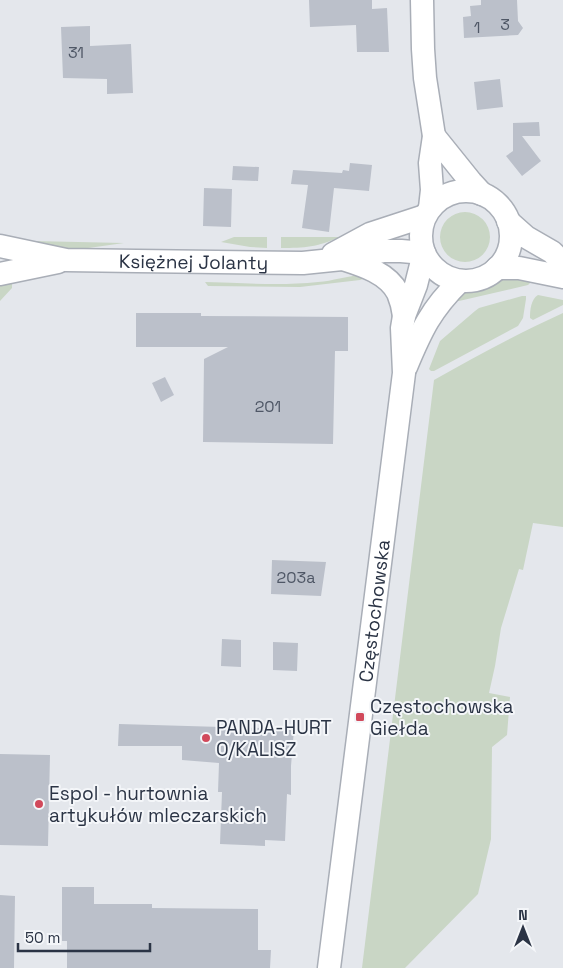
<svg xmlns="http://www.w3.org/2000/svg" width="563" height="968" font-family="'Space Grotesk',sans-serif">
	<style>
		.green { fill: #c9d6c5 }
		.building { fill: #bbc0ca }
		.lines { fill: none; stroke-linecap: round; stroke-linejoin: round }
		.secondary-casing { stroke: #a9aeb7; stroke-width: 25 }
		.secondary { stroke: #fff; stroke-width: 22 }
		.poi-dot { fill: #d1495b; stroke: #f4f6f9; stroke-width: 2 }
		.labels { text-anchor: middle; dominant-baseline: central; stroke-width: 4; stroke-linejoin: round; paint-order: stroke }
		.number-label { font-size: 16px; fill: #4f5766 }
		.street-label { font-size: 19px; fill: #2b3445; stroke: #f4f6f9 }
		.poi-label { font-size: 19px; fill: #2b3445; stroke: #f4f6f9; text-anchor: start }
	</style>
	<rect width="100%" height="100%" fill="#e4e7ec"/>
	<!-- green -->
	<path class="green" d="M440 237a25 25 0 1 1 50 0a25 25 0 1 1-50 0Z
		M234,237H267V248L250,247L221,242Z
		M281,237H340C317,247 305,248 281,248Z
		M32,241L124,243L74,250L29,243Z
		M361,275L365,278L360,280L300,287L208,286L205,282C243,283 281,286 318,282C333,281 346,276 361,275Z
		M498,278L533,279L531,282L528,285L459,301H454L465,288L474,284Z
		M12,281V288L0,301V283Z
		M538,295L563,300V305L533,320L530,318C530,310 531,299 538,295Z
		M522,296H526V299L523,318L518,326L434,371H431L429,369L440,341L475,311L479,308Z
		M563,313V527L533,523L523,570L519,569L501,628L495,666L489,693L510,697L507,735L492,747L491,839L478,894L405,968H362L434,380C476,356 519,333 563,313Z"/>
	<!-- building -->
	<path class="building" d="M309,0H372V9L387,8L389,52H357L356,25L310,27Z
		M481,0H517L518,21L523,28L518,35L464,38L463,17L471,16L470,6L481,5Z
		M90,26V46L131,44L133,93L107,94V79L63,78L61,27Z
		M500,79L503,107L477,110L474,82Z
		M539,122L540,136H522L541,161L522,176L506,156L513,151V123Z
		M350,163L372,165L369,191L334,188L329,232L302,228L308,185L291,184L293,170L342,173L343,170L349,171Z
		M233,166L259,167L258,181L232,180Z
		M204,188L232,189L231,227L203,226Z
		M136,313H201V316L348,317V351H335L333,444L203,442L204,359L228,347H136Z
		M165,377L174,395L161,402L152,383Z
		M272,560L326,562L321,596L271,594Z
		M222,639L241,640V667L221,666Z
		M273,642L298,643L297,671L273,670Z
		M119,724L294,729L291,766V795L287,794L285,841L265,840V846L220,844L222,792H218L219,763L182,760V746H118Z
		M0,754L50,755L48,846L0,845Z
		M62,887H94V904H152V908L258,909V950H271L270,968H67V941H62Z
		M0,895L15,896L14,968H0Z"/>
	<g class="lines">
		<!-- secondary casing -->
		<g class="secondary-casing">
			<g id="secondary">
				<path d="M422,0L423,49L425,78L434,136L430,163L432,190L430,208"/>
				<path d="M434,136L471,182L482,194"/>
				<circle cx="466" cy="236" r="45"/>
				<path d="M508,221L526,237L552,252L563,263"/>
				<path id="s1" d="M0,246L66,260L137,261L303,263L342,259L384,251H401L424,253"/>
				<path d="M333,254L370,234L425,216"/>
				<path d="M343,259C362,265 388,273 398,293C401,300 403,308 404,316"/>
				<path d="M497,268H519L563,277"/>
				<path d="M0,274L58,262"/>
				<path d="M406,367C421,331 431,309 460,281"/>
				<path id="s2" d="M329,968L404,373L402,328L404,316L416,285L424,253"/>
			</g>
		</g>
		<!-- secondary -->
		<use href="#secondary" class="secondary"/>
	</g>
	<!-- markers -->
	<g class="poi-dot">
		<rect x="355" y="712" width="10" height="10" rx="2.5"/>
		<circle cx="206" cy="738" r="5"/>
		<circle cx="39" cy="804" r="5"/>
	</g>
	<g class="labels">
		<!-- number labels -->
		<g class="number-label">
			<text x="505" y="24">3</text>
			<text x="477" y="27">1</text>
			<text x="76" y="52">31</text>
			<text x="268" y="406">201</text>
			<text x="296" y="577">203a</text>
		</g>
		<!-- street labels -->
		<g class="street-label">
			<text stroke="none"><textPath href="#s1" startOffset="195">Księżnej Jolanty</textPath></text>
			<text stroke="none"><textPath href="#s2" startOffset="360">Częstochowska</textPath></text>
		</g>
		<!-- poi labels -->
		<g class="poi-label">
			<text x="370" y="706">Częstochowska<tspan x="370" dy="22">Giełda</tspan></text>
			<text x="216" y="727">PANDA-HURT<tspan x="216" dy="22">O/KALISZ</tspan></text>
			<text x="49" y="793">Espol - hurtownia<tspan x="49" dy="22">artykułów mleczarskich</tspan></text>
		</g>
	</g>
	<!-- north arrow -->
	<g transform="translate(523 928)" stroke="#f4f6f9" stroke-width="4" paint-order="stroke">
	<path d="M0-4L9 19L0 12L-9 19Z" fill="#2b3445"/>
	<text y="-8" font-size="14" font-weight="bold" text-anchor="middle" fill="#2b3445">N</text>
	</g>
	<!-- scale -->
	<path d="M18 943v8h132v-8" fill="none" stroke="#2b3445" stroke-width="2.5"/>
	<text x="25" y="943" font-size="15" fill="#2b3445" stroke="#f4f6f9" stroke-width="4" paint-order="stroke">50 m</text>
</svg>
